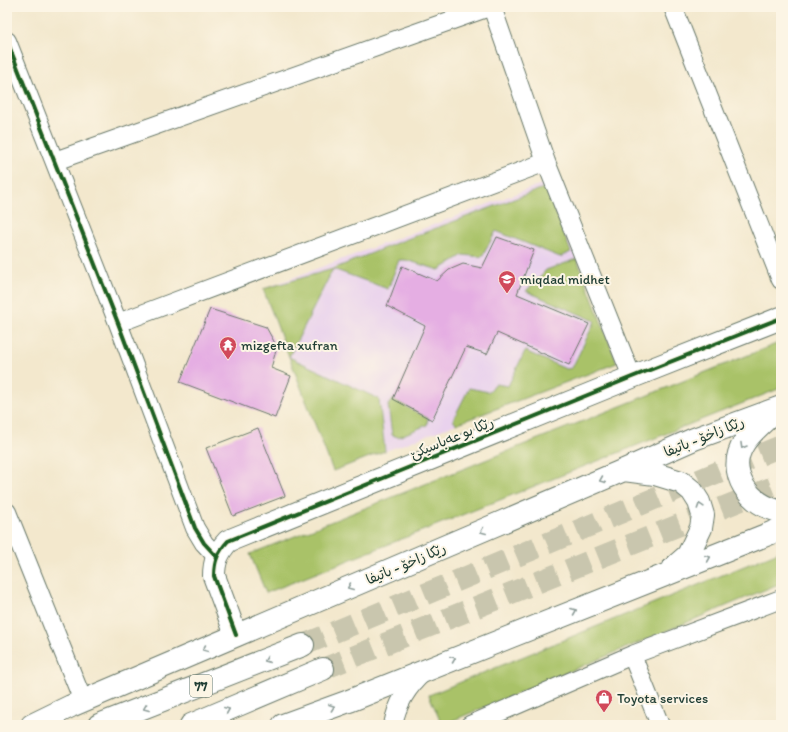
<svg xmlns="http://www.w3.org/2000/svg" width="788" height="732" font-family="Itim,'Playpen Sans Arabic',sans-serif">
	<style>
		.built { fill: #e9d2ed }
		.green { fill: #a9c268; stroke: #64804e }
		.building { fill: #e5aee3 }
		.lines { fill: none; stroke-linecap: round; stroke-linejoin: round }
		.trunk-tunnel { stroke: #c9c6ae; stroke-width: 22; stroke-dasharray: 22 11; stroke-linecap: butt }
		.minor-casing { stroke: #69796a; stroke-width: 20 }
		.tertiary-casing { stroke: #69796a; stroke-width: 24 }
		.primary-casing { stroke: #69796a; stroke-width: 24 }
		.trunk-casing { stroke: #69796a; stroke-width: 24 }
		.minor { stroke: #fff; stroke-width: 18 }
		.tertiary { stroke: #fff; stroke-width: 22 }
		.primary { stroke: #fff; stroke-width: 22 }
		.trunk { stroke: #fff; stroke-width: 22 }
		.cycleway-casing { stroke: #fcf5e5; stroke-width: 6 }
		.cycleway { stroke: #1b5e20; stroke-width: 4 }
		.oneway { stroke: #8f9e9a }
		.labels { text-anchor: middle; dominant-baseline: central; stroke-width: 4; stroke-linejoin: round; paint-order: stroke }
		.shield { fill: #fcf5e5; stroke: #617469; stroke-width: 1 }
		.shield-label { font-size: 13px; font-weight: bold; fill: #1f3d34 }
		.poi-label { font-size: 14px; fill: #1f3d34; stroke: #fcf5e5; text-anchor: start }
		.street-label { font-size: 14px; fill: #1f3d34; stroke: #fcf5e5 }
	</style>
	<rect width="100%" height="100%" fill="#fcf5e5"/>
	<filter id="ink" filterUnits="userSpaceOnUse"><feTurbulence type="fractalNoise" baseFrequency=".025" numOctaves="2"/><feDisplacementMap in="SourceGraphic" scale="8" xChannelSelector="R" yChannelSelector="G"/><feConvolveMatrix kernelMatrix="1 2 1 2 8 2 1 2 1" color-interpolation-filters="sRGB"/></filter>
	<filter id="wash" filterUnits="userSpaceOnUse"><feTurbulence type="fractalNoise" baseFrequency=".012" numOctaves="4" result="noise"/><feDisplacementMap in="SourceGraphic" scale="16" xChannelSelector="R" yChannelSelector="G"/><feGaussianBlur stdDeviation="0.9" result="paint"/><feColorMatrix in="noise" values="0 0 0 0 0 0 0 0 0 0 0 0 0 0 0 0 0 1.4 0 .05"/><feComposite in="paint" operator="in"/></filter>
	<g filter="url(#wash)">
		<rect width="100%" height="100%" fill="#f3e8cd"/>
		<!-- built -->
		<path class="built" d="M547,182L617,363L333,471L263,289Z"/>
		<!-- green -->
		<path class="green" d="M546,187L571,252L560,257L496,231L482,257L463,255L439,270L406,260H399L388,289L333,269L289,357L379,399L385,451L333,471L263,289L333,269L399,242Z
			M577,259L617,363L456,424L453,420L469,388L489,392L495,384L508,386L525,351L566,369L572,368L595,321L526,291L546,270Z
			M781,342V388L266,593L250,554Z
			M393,399L428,418L427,425L398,437L392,435L388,405Z
			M781,551V583L442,725L429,695Z"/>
		<g id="blocks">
			<!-- building -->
			<path class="building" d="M497,237L534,250L517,294L589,324L569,365L497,333L487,354L466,347L432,420L393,399L425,326L387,306L402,266L437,281L449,270L463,264L482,268Z
				M210,309L266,327L277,347L271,368L291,376L275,418L180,382Z
				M258,428L285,496L233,516L206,448Z"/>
		</g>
	</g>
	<g filter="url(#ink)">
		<use href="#blocks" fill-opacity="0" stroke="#69796a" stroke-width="1"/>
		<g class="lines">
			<!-- trunk-tunnel -->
			<path class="trunk-tunnel" d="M303,645L781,446
				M323,669L781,484"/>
			<!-- minor casing -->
			<g class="minor-casing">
				<path id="minor" d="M492,7L546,162L632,377
					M673,7L781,280
					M7,41L118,323L195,528L204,543L216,556
					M55,161L489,7
					M118,323L546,162
					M7,512L83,701
					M632,655L660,725
					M393,725C397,703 408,686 424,672
					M470,725L632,655L781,599"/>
			</g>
			<!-- tertiary casing -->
			<g class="tertiary-casing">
				<path id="tertiary" d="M236,635L214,576C214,561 218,552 228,541L632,377L781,318"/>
			</g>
			<!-- primary casing -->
			<g class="primary-casing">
				<path id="primary" d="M774,412C764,422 751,432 744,443C725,472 750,507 781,511
					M624,470L655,474L681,482L692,491L699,502L703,515L701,528L688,555L672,569
					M32,725L71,706L624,470L694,439L781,407
					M283,725L349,701L781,529"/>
			</g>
			<!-- trunk casing -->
			<g class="trunk-casing">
				<path id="trunk" d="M99,725L303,645
					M191,725L323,669"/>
			</g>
			<!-- minor -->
			<use href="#minor" class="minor"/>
			<!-- tertiary -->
			<use href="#tertiary" class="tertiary"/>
			<!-- primary -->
			<use href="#primary" class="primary"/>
			<!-- trunk -->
			<use href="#trunk" class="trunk"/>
			<!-- cycleway casing -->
			<g class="cycleway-casing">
				<path id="cycleway" d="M7,41L118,323L195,528L204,543L216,556
					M236,635L214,576C214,561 218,552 228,541L632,377L781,318"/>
			</g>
			<!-- cycleway -->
			<use href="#cycleway" class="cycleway"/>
		</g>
		<!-- one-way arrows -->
		<defs><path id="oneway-chevron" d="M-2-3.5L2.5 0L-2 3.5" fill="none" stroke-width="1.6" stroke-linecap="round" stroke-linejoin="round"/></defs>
		<g class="oneway">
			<use href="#oneway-chevron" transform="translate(743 446) rotate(120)"/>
			<use href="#oneway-chevron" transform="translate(602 480) rotate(157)"/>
			<use href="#oneway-chevron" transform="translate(700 506) rotate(-108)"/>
			<use href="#oneway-chevron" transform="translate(483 531) rotate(157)"/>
			<use href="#oneway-chevron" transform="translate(708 558) rotate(-22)"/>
			<use href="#oneway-chevron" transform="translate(350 587) rotate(157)"/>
			<use href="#oneway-chevron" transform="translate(574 611) rotate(-22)"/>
			<use href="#oneway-chevron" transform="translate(205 649) rotate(157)"/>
			<use href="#oneway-chevron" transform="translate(453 659) rotate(-22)"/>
			<use href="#oneway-chevron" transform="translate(267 660) rotate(158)"/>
			<use href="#oneway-chevron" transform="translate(332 707) rotate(-20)"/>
			<use href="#oneway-chevron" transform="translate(146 708) rotate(159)"/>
			<use href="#oneway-chevron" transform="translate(227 710) rotate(-23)"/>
		</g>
	</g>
	<!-- icons -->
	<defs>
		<g id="school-pin" transform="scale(0.9)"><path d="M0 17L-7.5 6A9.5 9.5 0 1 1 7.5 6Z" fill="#d1495b" stroke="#fcf5e5"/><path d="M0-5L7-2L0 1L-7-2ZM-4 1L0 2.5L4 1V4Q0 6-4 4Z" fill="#fff"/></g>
		<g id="temple-pin" transform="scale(0.9)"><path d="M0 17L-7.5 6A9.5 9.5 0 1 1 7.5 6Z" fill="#d1495b" stroke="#fcf5e5"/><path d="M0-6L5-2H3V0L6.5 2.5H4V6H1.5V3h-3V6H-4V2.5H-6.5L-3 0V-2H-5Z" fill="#fff"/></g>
		<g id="shop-pin" transform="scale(0.9)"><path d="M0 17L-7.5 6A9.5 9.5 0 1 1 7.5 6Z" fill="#d1495b" stroke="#fcf5e5"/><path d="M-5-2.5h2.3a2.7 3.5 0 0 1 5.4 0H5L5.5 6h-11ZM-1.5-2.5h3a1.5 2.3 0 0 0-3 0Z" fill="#fff"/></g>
	</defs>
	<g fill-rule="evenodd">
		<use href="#school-pin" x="507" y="279"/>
		<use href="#temple-pin" x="228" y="345"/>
		<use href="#shop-pin" x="604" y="698"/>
	</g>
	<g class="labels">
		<!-- shield labels -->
		<rect class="shield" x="190" y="675" width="22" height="22" rx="3"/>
		<g class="shield-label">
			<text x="201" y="686">77</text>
		</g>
		<!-- poi labels -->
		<g class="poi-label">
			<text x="520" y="279">miqdad midhet</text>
			<text x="241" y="345">mizgefta xufran</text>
			<text x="617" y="698">Toyota services</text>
		</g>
		<!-- street labels -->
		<g class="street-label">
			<text transform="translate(704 437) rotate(-22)">رێکا زاخۆ - باتیفا</text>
			<text transform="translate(452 438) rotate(-22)">رێكا بو عه‌باسيكێ</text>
			<text transform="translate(406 564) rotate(-23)">رێکا زاخۆ - باتیفا</text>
		</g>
	</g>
	<!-- margin -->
	<rect width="788" height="732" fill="none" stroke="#fcf5e5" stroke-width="24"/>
</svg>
